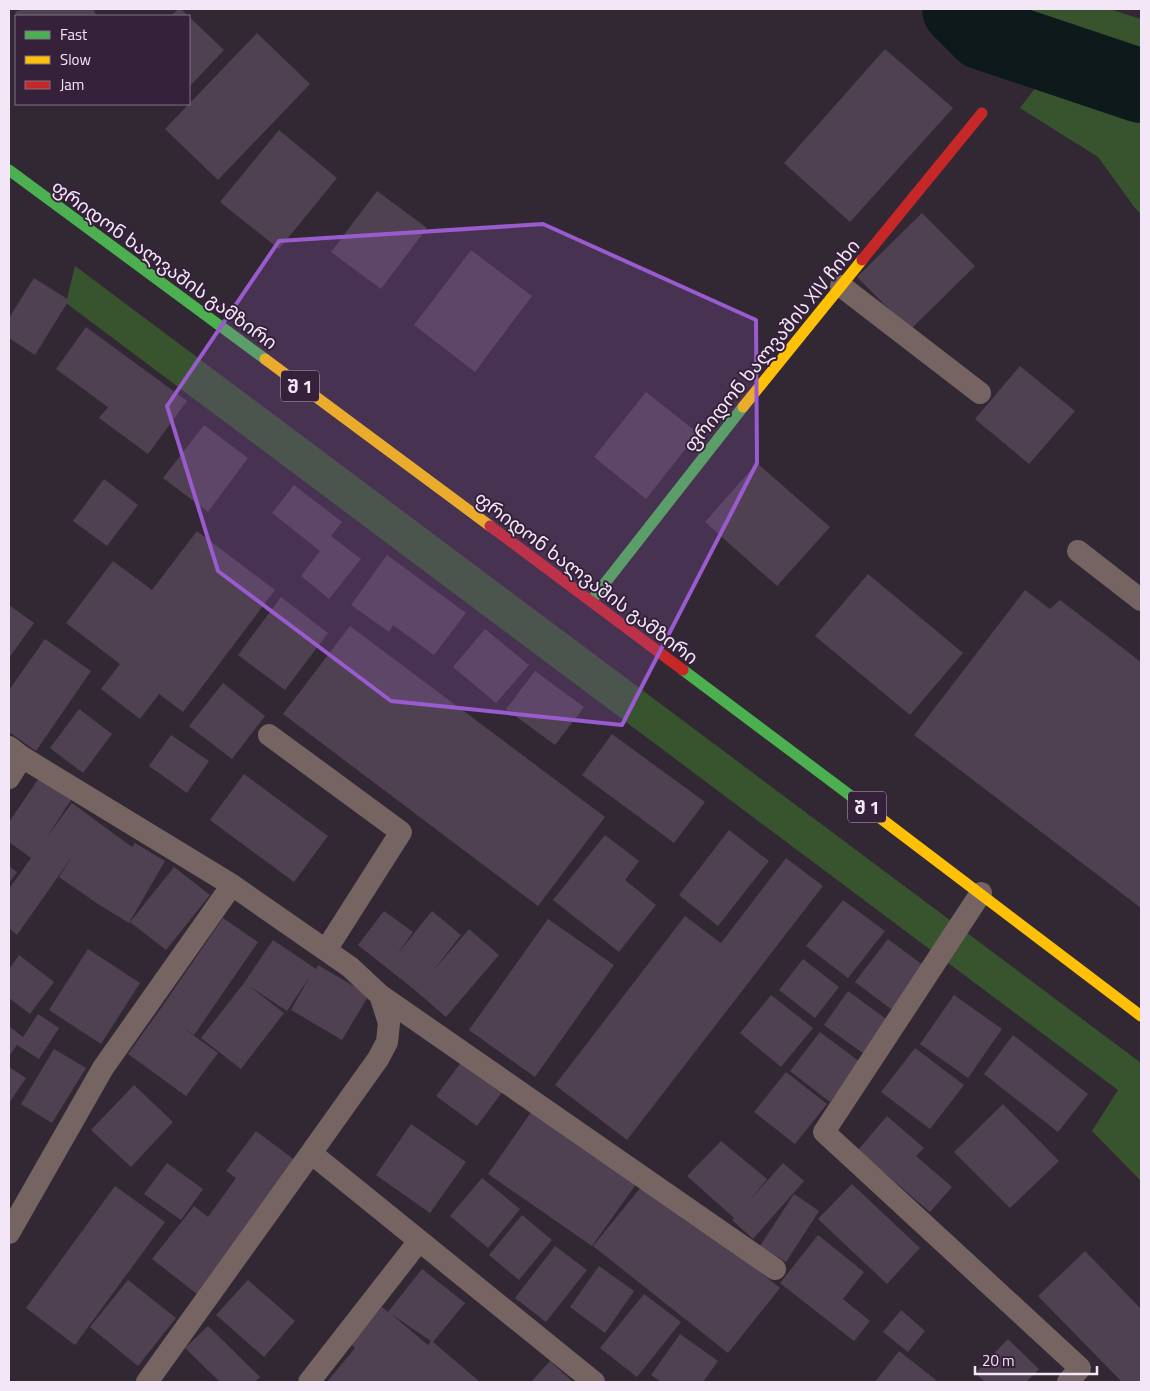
<svg xmlns="http://www.w3.org/2000/svg" width="1150" height="1391" font-family="'Titillium Web','Noto Sans Georgian',sans-serif">
	<style>
		.green { fill: #38542e }
		.lines { fill: none; stroke-linecap: round; stroke-linejoin: round }
		.river { stroke: #0d191b; stroke-width: 74 }
		.building { fill: #4f4151; fill-rule: evenodd }
		.lane { stroke: #766462; stroke-width: 22 }
		.fast { stroke: #4caf50; stroke-width: 11 }
		.slow { stroke: #ffc107; stroke-width: 11 }
		.jam { stroke: #c62828; stroke-width: 11 }
		.marked { fill: #995bcd; fill-opacity: 0.2; stroke: #995bcd; stroke-width: 4; stroke-linejoin: round }
		.labels { text-anchor: middle; dominant-baseline: central; stroke-width: 4; stroke-linejoin: round; paint-order: stroke }
		.shield { fill: #35223a; stroke: #baacbe; stroke-width: 1 }
		.shield-label { font-size: 18px; font-weight: bold; fill: #f3e7f7 }
		.street-label { font-size: 19px; fill: #f3e7f7; stroke: #35223a }
	</style>
	<rect width="100%" height="100%" fill="#322834"/>
	<!-- green -->
	<path class="green" d="M959,9H1109L1141,19V214L1135,208L1098,157L1020,108L1058,58L983,33Z
		M75,266L1141,1063V1181L1092,1131L1118,1090L66,303Z"/>
	<g class="lines">
		<!-- river -->
		<path class="river" d="M959,9L983,33L1141,86"/>
	</g>
	<!-- building -->
	<path class="building" d="M23,9H93L97,16H17L15,12Z
		M178,9H181L224,50L189,87V16H171Z
		M257,33L310,84L218,180L165,129Z
		M885,49L953,108L850,222L784,163Z
		M279,130L337,178L279,249L220,202Z
		M377,191L427,228L381,289L331,252Z
		M922,213L975,266L910,330L857,277Z
		M471,250L532,296L475,372L414,325Z
		M34,278L69,300L35,355L9,338V318Z
		M86,327L187,401L148,454L99,418L108,407L56,369Z
		M1020,366L1075,411L1029,464L975,419Z
		M646,392L698,433L646,499L594,457Z
		M204,425L248,458L208,512L163,478Z
		M757,463L830,527L777,586L705,522Z
		M104,479L138,505L107,546L73,521Z
		M294,485L342,522L331,536L361,559L329,599L301,576L320,551L272,513Z
		M197,531L275,590L183,712L159,694L140,719L101,689L120,664L66,623L113,561L152,590Z
		M387,555L466,613L434,655L393,625L389,632L351,605Z
		M868,574L963,653L910,715L815,636Z
		M1025,590L1050,609L1060,600L1141,662V908L914,735Z
		M281,597L328,633L285,690L238,655Z
		M9,605L34,623L9,658Z
		M350,626L605,817L538,906L283,714Z
		M485,629L529,665L496,703L453,667Z
		M45,639L91,671L36,751L9,732V690Z
		M535,671L584,707L555,745L506,709Z
		M223,683L265,716L232,759L189,726Z
		M79,709L112,734L83,773L50,748Z
		M612,734L705,802L674,843L582,775Z
		M171,735L209,761L187,793L149,766Z
		M244,774L328,836L294,882L210,820Z
		M41,775L73,797L46,838L72,803L132,847L135,843L165,861L129,923L98,904L59,877L76,851L17,935L9,928V889L31,858L9,842V822Z
		M729,830L769,861L718,926L679,895Z
		M605,835L639,861L625,880L656,905L619,952L553,900Z
		M786,858L823,886L627,1140L555,1085L685,916L721,943Z
		M9,866L17,872L9,883Z
		M174,867L210,895L166,950L130,922Z
		M843,900L885,931L848,978L806,946Z
		M384,911L413,932L396,956L432,911L461,935L432,972L469,929L499,955L446,1017L416,991L358,945Z
		M223,918L258,942L194,1035L179,1025L218,1053L186,1096L128,1054L159,1011Z
		M548,919L614,965L535,1077L469,1030Z
		M888,939L928,969L895,1012L855,982Z
		M273,940L316,969L318,965L369,995L342,1040L291,1010L310,976L287,1011L249,986L284,1013L241,1069L201,1038L244,983Z
		M88,949L140,983L101,1044L49,1010Z
		M19,955L54,982L30,1014L9,998V969Z
		M803,959L839,987L815,1018L779,990Z
		M848,991L889,1021L864,1054L824,1025Z
		M771,995L813,1028L781,1067L740,1033Z
		M954,995L1002,1029L968,1078L920,1044Z
		M38,1014L59,1028L39,1059L17,1045L9,1056V1026L23,1037Z
		M820,1032L860,1062L830,1102L790,1071Z
		M1013,1035L1088,1094L1058,1132L984,1074Z
		M915,1048L964,1085L930,1129L881,1092Z
		M54,1049L86,1068L52,1123L21,1104Z
		M465,1057L506,1087L477,1126L436,1096Z
		M9,1067L26,1078L9,1103Z
		M786,1072L827,1104L795,1144L754,1112Z
		M134,1085L173,1122L131,1167L91,1130Z
		M1003,1104L1059,1161L1010,1208L954,1152Z
		M534,1108L639,1180L592,1246L488,1174Z
		M887,1116L924,1148L916,1156L952,1187L930,1212L858,1150Z
		M411,1124L466,1162L430,1213L376,1175Z
		M256,1131L300,1164L197,1294L152,1259L194,1206L208,1217L236,1178L226,1171Z
		M721,1141L767,1179L750,1200L783,1163L804,1181L753,1239L732,1220L734,1218L687,1176Z
		M167,1163L203,1189L181,1220L144,1194Z
		M482,1178L520,1209L488,1248L450,1216Z
		M646,1181L780,1288L728,1353L593,1246Z
		M852,1184L920,1248L887,1284L818,1219Z
		M115,1186L165,1222L75,1345L26,1308Z
		M794,1194L819,1211L786,1262L760,1246Z
		M522,1215L552,1240L519,1280L489,1255Z
		M818,1235L864,1272L843,1299L870,1321L854,1341L780,1283Z
		M555,1246L587,1270L546,1322L515,1298Z
		M1085,1251L1141,1309V1382H1122L1038,1296Z
		M599,1266L634,1291L605,1333L570,1307Z
		M422,1269L465,1303L433,1342L480,1382H327L355,1348L351,1344L382,1307L388,1312ZM391,1314L431,1341L428,1345Z
		M128,1280L176,1318L138,1366L90,1327Z
		M248,1280L295,1321L264,1357L216,1315Z
		M644,1294L681,1322L637,1377L600,1348Z
		M901,1310L925,1331L908,1352L883,1332Z
		M208,1326L260,1377L255,1382H220L185,1348Z
		M680,1334L718,1361L703,1382H661L651,1375Z
		M1008,1339L1039,1369L1026,1382H985L975,1373Z
		M899,1351L936,1380L935,1382H875Z
		M550,1361L573,1382H531Z"/>
	<g class="lines">
		<!-- lane -->
		<path class="lane" d="M841,286L980,393
			M1078,551L1141,600
			M269,735L401,832L326,950
			M9,747L22,757L232,885L350,967L380,995L389,1023L387,1042L378,1059L311,1153L594,1382
			M9,778L22,757
			M981,893L824,1132L1080,1368L1068,1382
			M380,995L775,1269
			M9,1233L103,1068L232,885
			M147,1382L311,1153
			M309,1382L419,1241"/>
		<!-- fast -->
		<path class="fast" d="M9,170L265,359
			M591,601L743,407
			M683,670L871,811"/>
		<!-- slow -->
		<path class="slow" d="M265,359L490,526
			M743,407L862,260
			M871,811L1141,1016"/>
		<!-- jam -->
		<path class="jam" d="M862,260L982,113
			M490,526L683,670"/>
	</g>
	<!-- marked area -->
	<path class="marked" d="M543,224L756,320L757,463L622,725L391,701L218,571L167,406L279,241Z"/>
	<g class="labels">
		<!-- shield labels -->
		<g class="shield">
			<rect x="281" y="370.5" width="38" height="31" rx="4"/>
			<rect x="848" y="791.5" width="38" height="31" rx="4"/>
		</g>
		<g class="shield-label">
			<text x="300" y="386">შ 1</text>
			<text x="867" y="807">შ 1</text>
		</g>
		<!-- street labels -->
		<g class="street-label">
			<text transform="translate(165 264) rotate(36)">ფრიდონ ხალვაშის გამზირი</text>
			<text transform="translate(771 345) rotate(-51)">ფრიდონ ხალვაშის XIV ჩიხი</text>
			<text transform="translate(587 577) rotate(37)">ფრიდონ ხალვაშის გამზირი</text>
		</g>
	</g>
	<!-- border -->
	<rect width="1150" height="1391" fill="none" stroke="#f3e7f7" stroke-width="20"/>
	<!-- legend -->
	<rect x="15" y="15" width="175" height="90" fill="#35223a" stroke="#817186"/>
	<rect x="25" y="31" width="25" height="8" fill="#4caf50" stroke="#817186"/>
	<text x="60" y="40" font-size="15" fill="#f3e7f7">Fast</text>
	<rect x="25" y="56" width="25" height="8" fill="#ffc107" stroke="#817186"/>
	<text x="60" y="65" font-size="15" fill="#f3e7f7">Slow</text>
	<rect x="25" y="81" width="25" height="8" fill="#c62828" stroke="#817186"/>
	<text x="60" y="90" font-size="15" fill="#f3e7f7">Jam</text>
	<!-- scale -->
	<path d="M975 1366v8h122v-8" fill="none" stroke="#f3e7f7" stroke-width="2.5"/>
	<text x="982" y="1366" font-size="15" fill="#f3e7f7" stroke="#35223a" stroke-width="4" paint-order="stroke">20 m</text>
</svg>
